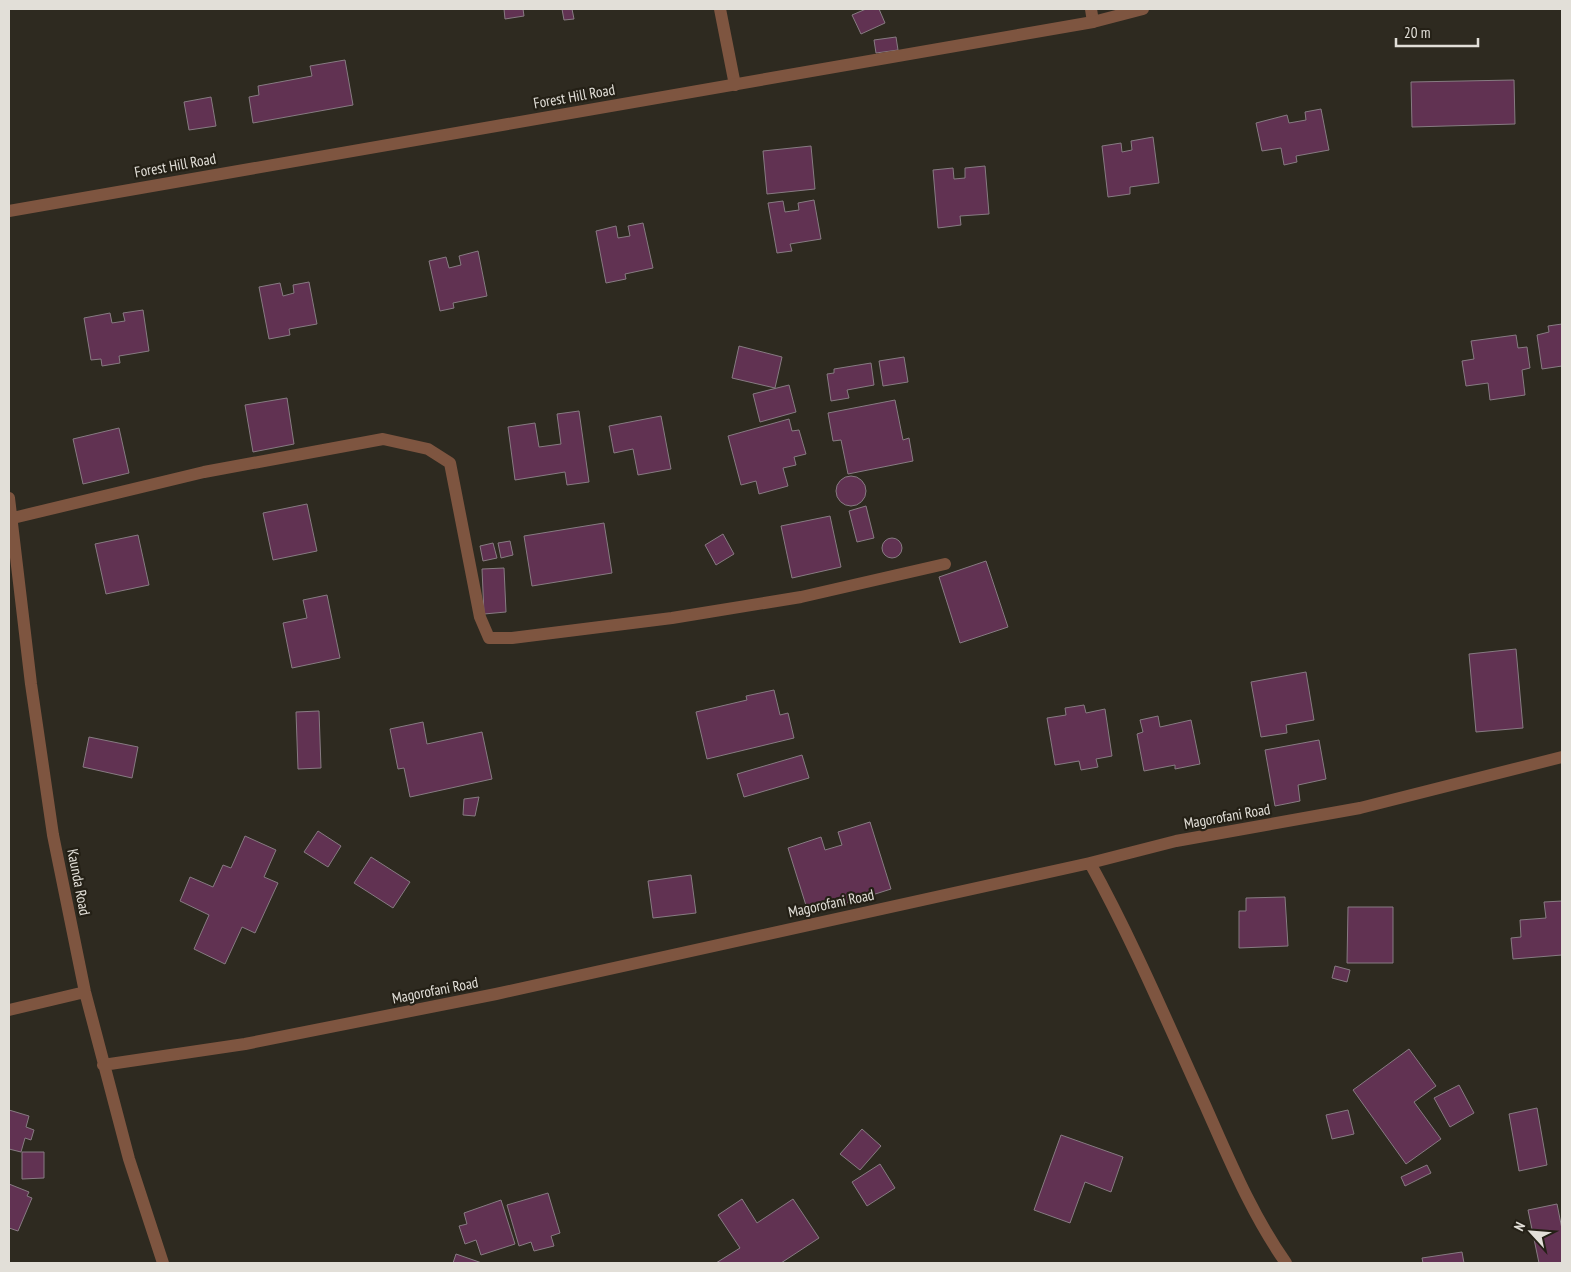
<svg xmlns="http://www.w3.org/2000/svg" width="1571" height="1272" font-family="'PT Sans Narrow',sans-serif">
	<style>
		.building { fill: #613252; stroke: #877b82 }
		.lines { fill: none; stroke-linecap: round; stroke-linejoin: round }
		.minor { stroke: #7e5540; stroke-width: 12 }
		.tertiary { stroke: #7e5540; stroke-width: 12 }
		.labels { text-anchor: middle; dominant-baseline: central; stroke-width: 4.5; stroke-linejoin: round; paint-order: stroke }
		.street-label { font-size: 15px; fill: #e2dfd8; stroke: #242016 }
	</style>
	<rect width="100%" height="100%" fill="#2e2a20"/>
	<!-- building -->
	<path class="building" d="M504,9H523L524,16L505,19Z
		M562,9H572L574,19L564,20Z
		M866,9H879L885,23L861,34L852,15Z
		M896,37L898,50L876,53L874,40Z
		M345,60L353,105L253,123L249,97L259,95L258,86L312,76L310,66Z
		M1514,80L1515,124L1412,127L1411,82Z
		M211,97L216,126L189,130L184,102Z
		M1321,109L1329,150L1296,156L1297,162L1284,165L1281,148L1262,151L1256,123L1287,115L1289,123L1306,120L1305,112Z
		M1153,137L1159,183L1130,187V194L1108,197L1102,146L1121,143L1122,152L1132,150L1131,141Z
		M811,146L815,189L767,194L763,151Z
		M985,166L989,214L960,216L961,225L938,228L933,170L953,168L954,179L965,178V168Z
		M814,200L821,239L790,244L792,251L777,253L768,203L783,201L785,212L799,210L798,203Z
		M643,223L653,268L625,274L626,279L606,283L596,231L616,226L618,238L630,236L628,226Z
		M478,251L487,296L453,303L454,308L440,311L429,261L446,257L449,268L461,265L459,256Z
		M309,282L317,324L289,329L290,335L269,339L259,287L280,283L283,296L294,293L293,285Z
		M143,310L149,351L119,356L120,363L102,366L101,359L91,360L84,318L110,313L112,323L125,321L123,313Z
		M1562,324V366L1542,369L1537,335L1549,332L1548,326Z
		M1516,335L1518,348L1527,347L1530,368L1522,370L1525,395L1490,400L1488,383L1466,386L1462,361L1474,359L1471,341Z
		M739,346L782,357L775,388L732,378Z
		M904,357L908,382L883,386L879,361Z
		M871,363L874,385L847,390L849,398L831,401L827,374L834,373V369Z
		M789,385L796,412L760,422L753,394Z
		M287,398L294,444L253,452L245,405Z
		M895,400L903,440L909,438L913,461L848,474L841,440L833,441L828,413Z
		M579,411L589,482L567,485L565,472L515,480L508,427L535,423L539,447L561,444L557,414Z
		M661,416L671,469L638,475L633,449L614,453L609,426Z
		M789,419L792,431L799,430L806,454L794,457L796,465L783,468L788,486L759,494L756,481L741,485L728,436Z
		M119,428L129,473L83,484L73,439Z
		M836 491a15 15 0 1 1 30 0a15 15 0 1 1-30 0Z
		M307,504L317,551L273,560L263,513Z
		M866,506L874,538L857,542L849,511Z
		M830,516L841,567L792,578L781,526Z
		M604,523L612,573L532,586L524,536Z
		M723,534L734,554L716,565L705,545Z
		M138,535L149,585L106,594L95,544Z
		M882 548a10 10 0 1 1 20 0a10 10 0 1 1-20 0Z
		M510,541L513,555L501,558L498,543Z
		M493,543L497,558L483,561L480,546Z
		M986,561L1008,627L960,643L939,577Z
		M504,568L506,612L484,614L482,569Z
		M327,595L340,658L292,668L283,623L307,618L303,600Z
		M1516,649L1523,728L1476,732L1469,654Z
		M1306,672L1314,720L1286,725L1287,733L1261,737L1251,682Z
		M774,690L780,715L788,713L794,738L707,759L696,712L747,700L746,696Z
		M1084,705L1086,713L1105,709L1112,756L1096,759L1098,767L1081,770L1079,761L1055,765L1047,718L1066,715L1065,708Z
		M319,711L321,768L298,769L296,712Z
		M1158,716L1160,727L1191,720L1200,764L1175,769V765L1144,771L1137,734L1143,732L1140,720Z
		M423,722L427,744L482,732L492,779L410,797L404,768L398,769L390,729Z
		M89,737L138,747L132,778L83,767Z
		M1319,740L1326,779L1298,785L1300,801L1275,806L1265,750Z
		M802,755L809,778L744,797L737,774Z
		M479,797L475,816L463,815L464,799Z
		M870,822L891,889L809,915L788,848L821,837L825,850L842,845L838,832Z
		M318,831L341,846L328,867L304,852Z
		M245,836L276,850L264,877L278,883L255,933L242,927L225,964L194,949L209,915L180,901L190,877L213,887L223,865L231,868Z
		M371,857L410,882L393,908L354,883Z
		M691,875L696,913L653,918L648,881Z
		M1285,897L1288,946L1239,948V911H1246V898Z
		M1562,901V955L1513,959L1511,938L1521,937L1520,920L1546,918L1544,902Z
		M1348,907H1393V963H1347Z
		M1335,966L1350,970L1347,982L1332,978Z
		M1409,1049L1436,1086L1414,1102L1441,1139L1406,1164L1353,1090Z
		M1459,1085L1474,1113L1450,1127L1434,1098Z
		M1537,1108L1547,1165L1519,1171L1509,1114Z
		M9,1110L29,1116L26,1127L34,1130L31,1140L25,1138L21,1152L9,1149Z
		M1348,1110L1354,1134L1332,1139L1326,1115Z
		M862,1129L881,1146L860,1170L840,1154Z
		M1061,1135L1123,1157L1111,1192L1085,1182L1070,1223L1034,1210Z
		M22,1152H44V1178L22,1179Z
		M880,1164L895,1188L867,1206L852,1182Z
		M1427,1165L1431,1173L1405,1186L1401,1177Z
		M9,1184L29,1192L27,1196L32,1198L18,1231L9,1228Z
		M548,1193L560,1233L551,1236L554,1246L534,1251L531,1242L519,1246L507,1205Z
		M742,1199L757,1223L793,1199L819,1238L781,1263H716L740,1248L718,1215Z
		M501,1200L515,1244L481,1255L476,1240L465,1244L459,1226L467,1224L464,1213Z
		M1557,1204L1562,1229V1263H1539L1528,1210Z
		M1462,1252L1464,1263H1423L1422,1258Z
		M456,1254L482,1263H453Z"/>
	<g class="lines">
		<!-- minor -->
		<path class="minor" d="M720,9L735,85
			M1091,9L1093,22
			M9,498L31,684L53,835L85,992L129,1159L163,1263
			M13,518L204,472L383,439L428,449L450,463L480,617L489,638H512L672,618L801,597L945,564
			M1090,863C1133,941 1168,1024 1205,1105C1229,1159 1252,1215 1286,1263
			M9,1010L85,992
			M103,1065L245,1044L496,994L1090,863L1176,841L1360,808L1562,757"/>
		<!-- tertiary -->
		<path class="tertiary" d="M9,211L1093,22L1143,9"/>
	</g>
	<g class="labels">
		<!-- street labels -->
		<g class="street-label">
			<text transform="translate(574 96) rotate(-10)">Forest Hill Road</text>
			<text transform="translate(175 165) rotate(-10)">Forest Hill Road</text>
			<text transform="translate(1227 816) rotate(-10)">Magorofani Road</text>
			<text transform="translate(79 882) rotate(79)">Kaunda Road</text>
			<text transform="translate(831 903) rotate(-12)">Magorofani Road</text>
			<text transform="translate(435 990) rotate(-11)">Magorofani Road</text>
		</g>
	</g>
	<!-- border -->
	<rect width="1571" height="1272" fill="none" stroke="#e2dfd8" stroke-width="20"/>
	<!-- north arrow -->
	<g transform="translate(1531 1232) rotate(296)" stroke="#242016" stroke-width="4" paint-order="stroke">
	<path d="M0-4L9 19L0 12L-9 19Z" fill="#e2dfd8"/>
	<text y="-8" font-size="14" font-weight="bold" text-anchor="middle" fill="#e2dfd8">N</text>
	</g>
	<!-- scale -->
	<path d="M1396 38v8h82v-8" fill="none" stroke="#e2dfd8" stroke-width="2.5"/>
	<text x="1404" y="38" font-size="15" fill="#e2dfd8" stroke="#242016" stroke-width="4" paint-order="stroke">20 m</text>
</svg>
